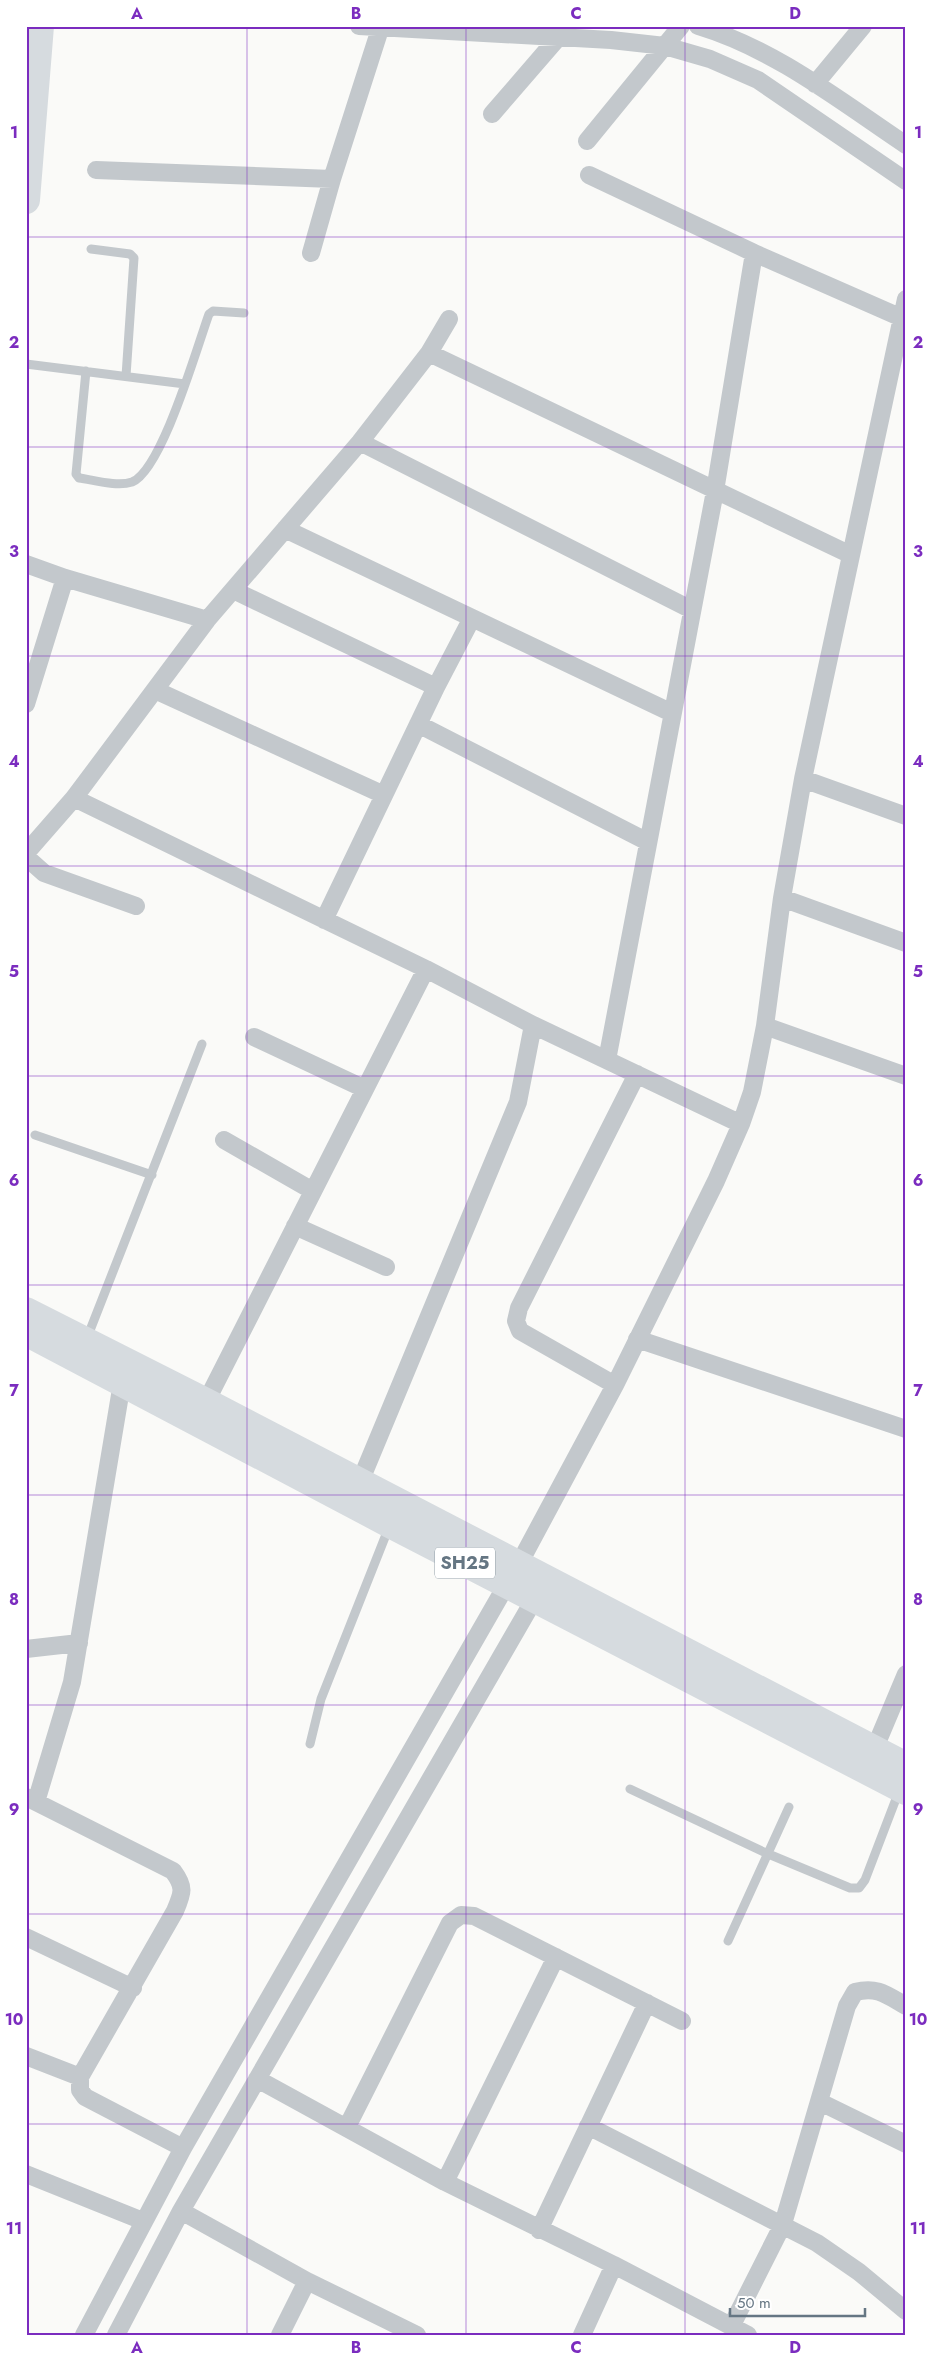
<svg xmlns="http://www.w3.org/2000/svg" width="932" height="2361" font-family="Jost,sans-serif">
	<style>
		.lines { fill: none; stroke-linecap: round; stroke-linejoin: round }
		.lane { stroke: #c3c8cc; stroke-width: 9 }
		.street { stroke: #c3c8cc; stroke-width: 18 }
		.primary { stroke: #d6dbdf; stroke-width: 28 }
		.grid { fill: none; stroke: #7b2cbf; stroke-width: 1; stroke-opacity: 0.55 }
		.labels { text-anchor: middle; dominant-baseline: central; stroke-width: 5; stroke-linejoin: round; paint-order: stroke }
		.shield { fill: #fff; stroke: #939fa8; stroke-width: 1 }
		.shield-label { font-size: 18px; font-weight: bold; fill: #657683 }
		.neatline { fill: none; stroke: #7b2cbf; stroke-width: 2 }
		.grid-label { font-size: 16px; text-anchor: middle; font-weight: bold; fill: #7b2cbf }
	</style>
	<rect width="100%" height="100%" fill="#fafaf8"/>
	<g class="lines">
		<!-- lane -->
		<path class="lane" d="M91,249L130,254L134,258L126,376
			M26,364L185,384
			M86,371L76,474L79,478C94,480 117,487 132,482C162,470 197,347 209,314L213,311L244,313
			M35,1135L152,1175
			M87,1338L202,1044
			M310,1744L321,1699L389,1527
			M630,1789L766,1853L850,1888H859L865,1880L899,1791
			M728,1941L789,1807"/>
		<!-- street -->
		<path class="street" d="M359,26L611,40L665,46L710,59L758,80L906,181
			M698,26C775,49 840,101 906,145
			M815,84L863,26
			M492,114L562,33
			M587,141L681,26
			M96,170L332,179
			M589,175L754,253L902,318
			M311,253L332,179L381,26
			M429,353L851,555
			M360,442L692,610
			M285,529L672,713
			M26,564L65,578L207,620
			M233,590L436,687
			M155,690L384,795
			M26,704L65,578
			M418,724L648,842
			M803,779L906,816
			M74,798L426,969L533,1025L741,1124
			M26,853L74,798L207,620L360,442L429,353L449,319
			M26,857L44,873L136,906
			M782,898L906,943
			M324,920L436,687L472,618
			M765,1026L906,1076
			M254,1037L365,1089
			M607,1060L715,491L754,253
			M224,1140L313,1191
			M295,1226L386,1267
			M637,1339L906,1429
			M615,1385L520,1331L516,1321L519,1308L637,1074
			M206,1402L426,969
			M360,1482L518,1102L533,1025
			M519,1564L615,1385L716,1181L741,1124L752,1092L765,1026L782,898L803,779L906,299
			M26,1649L79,1643
			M874,1750L906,1674
			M26,1797L173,1871C185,1887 183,1892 175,1911L80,2077V2090L85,2097L183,2148
			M36,1802L72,1682L122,1383
			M26,1937L133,1988
			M26,2056L80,2077
			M257,2079L445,2182L614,2265L748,2335
			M820,2102L906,2144
			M588,2126L817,2243L859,2272L906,2311
			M347,2127L450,1923L461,1915L474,1916L682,2021
			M26,2174L143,2221
			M445,2182L556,1957
			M181,2211L307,2281L417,2335
			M539,2230L647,2003
			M732,2325L783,2224L847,2006L855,1992C877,1986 887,1995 906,2006
			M84,2335L183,2148L507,1584
			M116,2335L181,2211L535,1598
			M280,2335L307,2281
			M582,2335L614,2265"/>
		<!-- primary -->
		<path class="primary" d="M26,200L40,26
			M26,1311L206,1402L906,1766
			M26,1332L390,1524L906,1791"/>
	</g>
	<!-- grid -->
	<path class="grid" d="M247,26V2335M466,26V2335M685,26V2335M26,237H906M26,447H906M26,656H906M26,866H906M26,1076H906M26,1285H906M26,1495H906M26,1705H906M26,1914H906M26,2124H906"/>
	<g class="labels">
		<!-- shield labels -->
		<rect class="shield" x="435" y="1547.5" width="60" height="31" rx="4"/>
		<g class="shield-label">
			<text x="465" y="1563">SH25</text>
		</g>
	</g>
	<!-- border -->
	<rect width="932" height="2361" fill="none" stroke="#ffffff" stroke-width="55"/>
	<!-- scale -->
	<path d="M730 2308v8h135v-8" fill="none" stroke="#657683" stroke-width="2.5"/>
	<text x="737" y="2308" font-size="15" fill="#657683" stroke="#ffffff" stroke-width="4" paint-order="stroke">50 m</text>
	<rect x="28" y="28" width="876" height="2306" class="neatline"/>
	<g class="grid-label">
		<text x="137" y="19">A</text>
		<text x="356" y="19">B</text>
		<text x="576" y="19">C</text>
		<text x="795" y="19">D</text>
		<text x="14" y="138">1</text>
		<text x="918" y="138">1</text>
		<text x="14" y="348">2</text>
		<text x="918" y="348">2</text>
		<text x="14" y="557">3</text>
		<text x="918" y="557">3</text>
		<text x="14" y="767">4</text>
		<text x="918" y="767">4</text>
		<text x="14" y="977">5</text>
		<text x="918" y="977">5</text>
		<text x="14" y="1186">6</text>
		<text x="918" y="1186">6</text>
		<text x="14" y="1396">7</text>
		<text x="918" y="1396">7</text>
		<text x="14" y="1605">8</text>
		<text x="918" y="1605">8</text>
		<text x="14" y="1815">9</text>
		<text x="918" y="1815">9</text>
		<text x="14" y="2025">10</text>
		<text x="918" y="2025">10</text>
		<text x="14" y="2234">11</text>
		<text x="918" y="2234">11</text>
		<text x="137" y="2353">A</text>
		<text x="356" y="2353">B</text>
		<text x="576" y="2353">C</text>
		<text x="795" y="2353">D</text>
	</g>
</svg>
